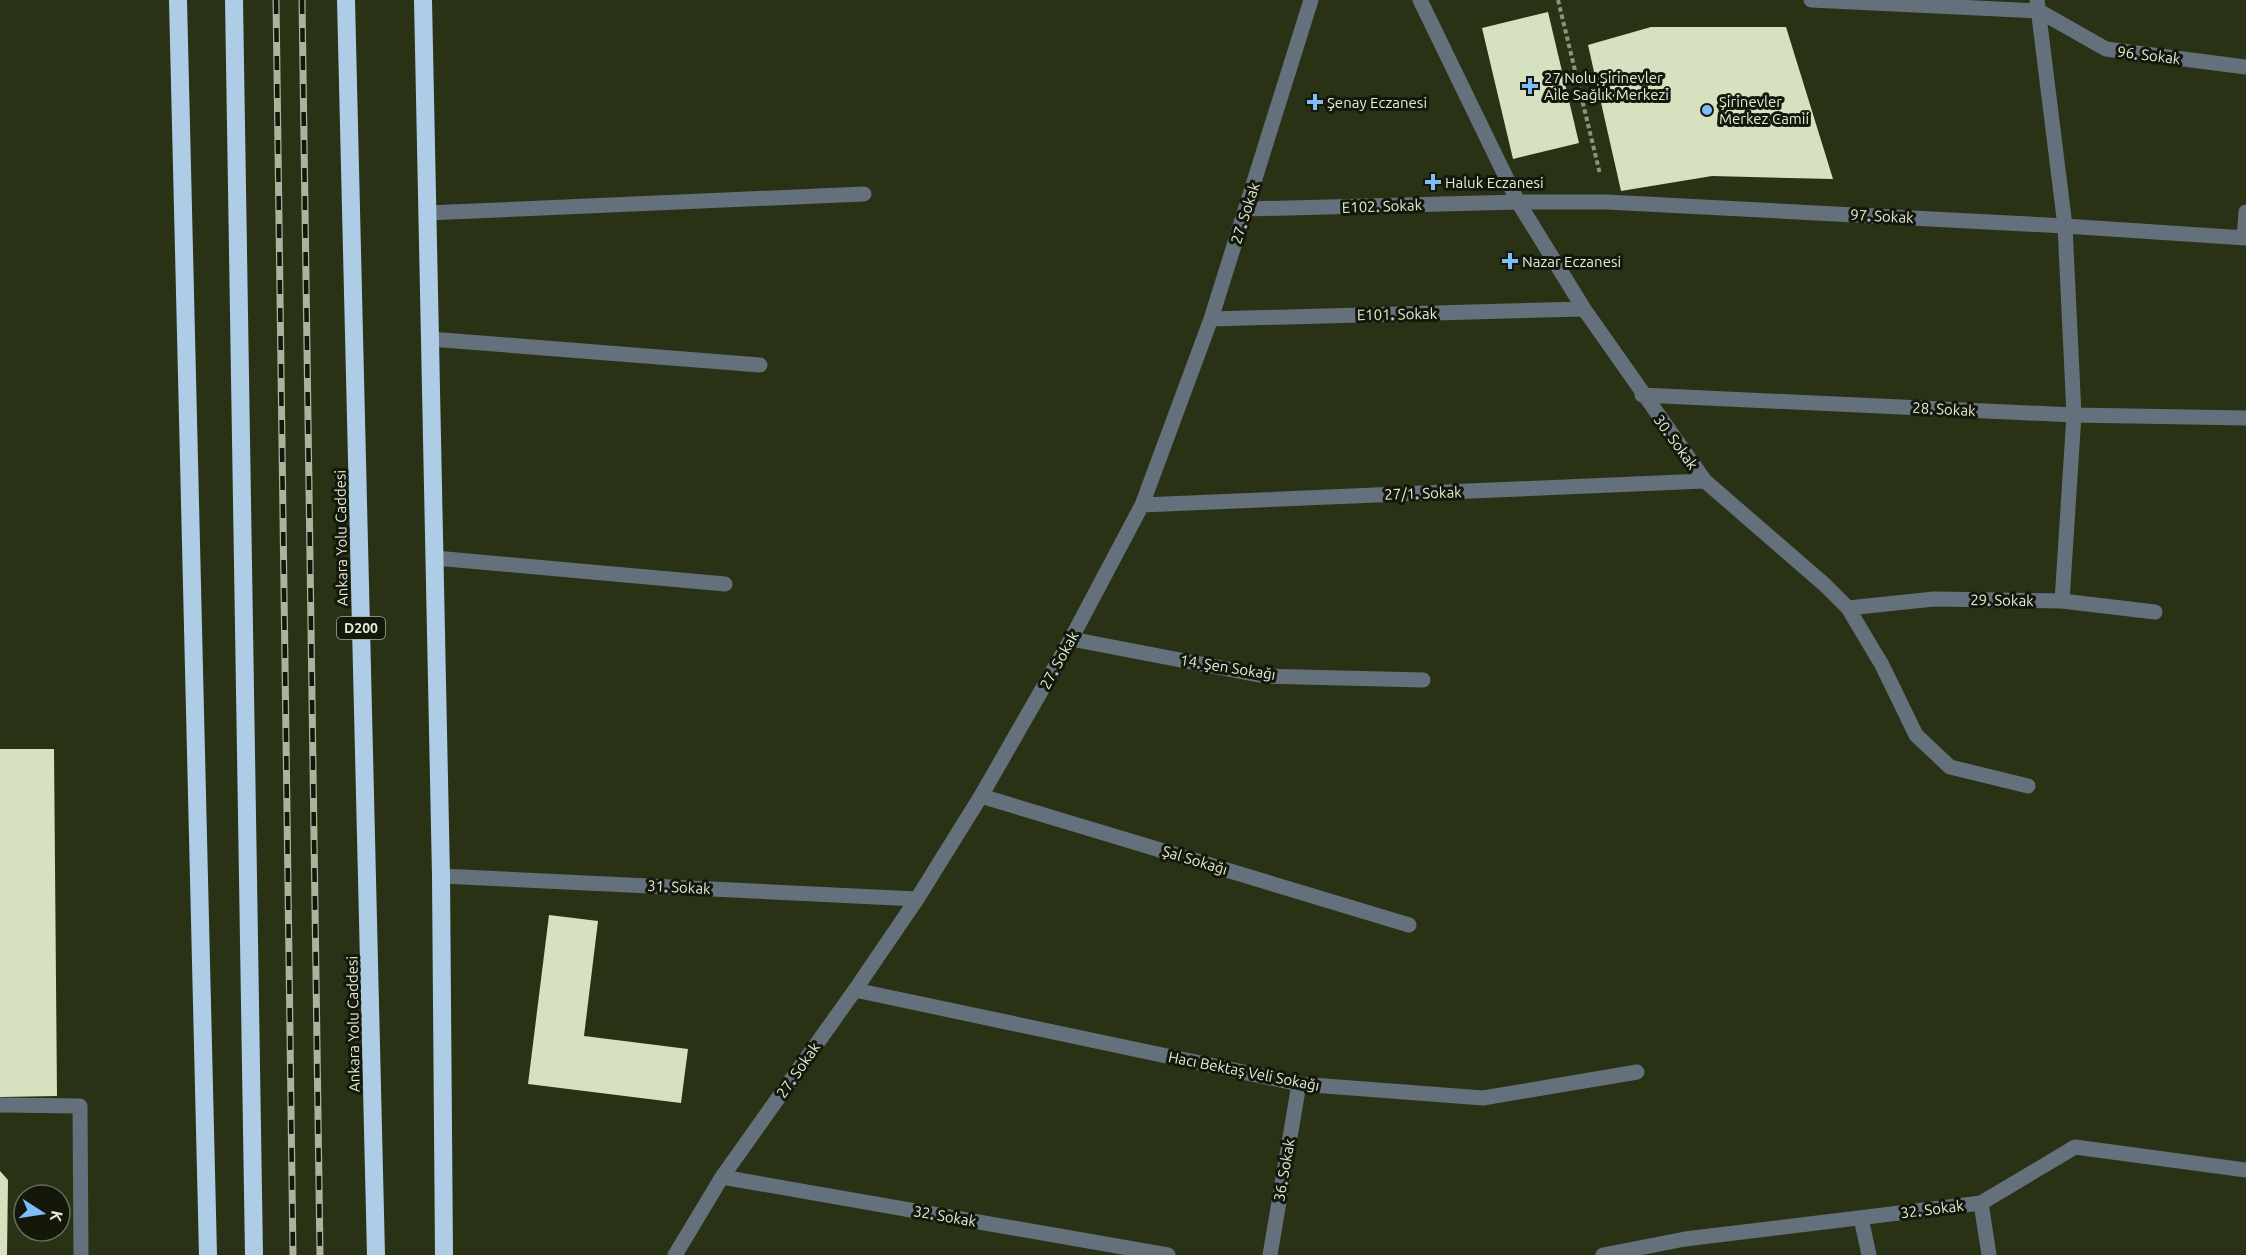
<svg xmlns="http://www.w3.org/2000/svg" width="2246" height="1255" font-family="Ubuntu,sans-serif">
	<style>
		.building { fill: #d6e2bf }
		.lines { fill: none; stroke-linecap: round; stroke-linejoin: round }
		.path { stroke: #8c947c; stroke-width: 4; stroke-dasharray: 4.5 3; stroke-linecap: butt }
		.minor { stroke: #64707b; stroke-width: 15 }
		.highway { stroke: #afcce7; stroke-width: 18 }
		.rail-casing { stroke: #abb29d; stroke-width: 7 }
		.rail { stroke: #14180b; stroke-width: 4.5; stroke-dasharray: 14; stroke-linecap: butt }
		.poi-dot { fill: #7dbef9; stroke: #14180b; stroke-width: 2 }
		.labels { text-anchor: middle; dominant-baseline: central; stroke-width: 6; stroke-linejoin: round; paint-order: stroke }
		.shield { fill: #14180b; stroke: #a6ac9b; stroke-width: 1.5 }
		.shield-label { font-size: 14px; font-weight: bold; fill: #e4ebd9 }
		.street-label { font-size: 15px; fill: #e4ebd9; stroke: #14180b }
		.poi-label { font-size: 15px; fill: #e4ebd9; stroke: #14180b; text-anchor: start }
	</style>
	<rect width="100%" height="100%" fill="#293215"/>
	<!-- building -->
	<path class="building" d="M1548,12L1579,143L1513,159L1482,28Z
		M1651,27H1786L1833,179L1712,176L1621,191L1588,45Z
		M0,749H54L57,1096L0,1097Z
		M549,915L598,921L584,1036L688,1049L681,1103L528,1084Z
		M0,1171L8,1180L7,1255H0Z"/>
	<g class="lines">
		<!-- path -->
		<path class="path" d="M1558,0L1600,174"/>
		<!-- minor -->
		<path class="minor" d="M1420,0L1518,202L1584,309L1705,481L1825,585L1848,608L1882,665L1916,735L1950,767L2028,786
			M1811,0L2039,11L2106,49L2246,67
			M2037,0L2065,226L2074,415L2062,601
			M1246,209L1518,202H1607L2065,226L2246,238
			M427,213L864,194
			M2244,238L2246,212
			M1211,319L1584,309
			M430,339L760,365
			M1642,395L2074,415L2246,418
			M1142,505L1705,481
			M435,558L725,584
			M1848,608L1934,599L2062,601L2155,612
			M1071,639L1264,676L1423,680
			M981,796L1409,925
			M441,876L917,899
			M855,990L1299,1084L1483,1098L1637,1072
			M0,1105L80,1106L81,1255
			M722,1177L1168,1255
			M1981,1203L1989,1255
			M1861,1218L1869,1255
			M675,1255L722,1177L855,990L917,899L981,796L1071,639L1142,505L1211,319L1311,0
			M1270,1255L1299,1084
			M1603,1255L1685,1239L1981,1203L2075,1147L2246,1170"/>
		<!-- highway -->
		<path class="highway" d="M178,0L208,1255
			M234,0L254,1255
			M346,0L376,1255
			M423,0L441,876L444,1255"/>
		<!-- rail casing -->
		<g class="rail-casing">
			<path id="rail" d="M276,0L293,1255
				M302,0L320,1255"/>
		</g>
		<!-- rail -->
		<use href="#rail" class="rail"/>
	</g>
	<!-- markers -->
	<g class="poi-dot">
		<path d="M1527 77h6v6h6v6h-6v6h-6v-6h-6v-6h6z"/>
		<path d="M1312 93h6v6h6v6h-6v6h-6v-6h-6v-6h6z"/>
		<circle cx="1707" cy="110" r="6"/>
		<path d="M1430 173h6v6h6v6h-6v6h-6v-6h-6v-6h6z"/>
		<path d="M1507 252h6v6h6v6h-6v6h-6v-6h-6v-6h6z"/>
	</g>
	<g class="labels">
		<!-- shield labels -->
		<rect class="shield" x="337" y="617" width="48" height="22" rx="4.5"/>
		<g class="shield-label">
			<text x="361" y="628">D200</text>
		</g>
		<!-- street labels -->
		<g class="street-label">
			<text transform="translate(2149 55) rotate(7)">96. Sokak</text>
			<text transform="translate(1382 206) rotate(-2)">E102. Sokak</text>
			<text transform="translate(1245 213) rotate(-72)">27. Sokak</text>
			<text transform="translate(1882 216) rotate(3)">97. Sokak</text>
			<text transform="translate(1397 314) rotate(-1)">E101. Sokak</text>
			<text transform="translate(1944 409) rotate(3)">28. Sokak</text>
			<text transform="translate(1676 442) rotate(54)">30. Sokak</text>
			<text transform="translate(1423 493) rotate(-2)">27/1. Sokak</text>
			<text transform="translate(341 538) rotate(-91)">Ankara Yolu Caddesi</text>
			<text transform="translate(2002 600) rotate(1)">29. Sokak</text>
			<text transform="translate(1059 660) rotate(-61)">27. Sokak</text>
			<text transform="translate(1228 667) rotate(9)">14. Şen Sokağı</text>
			<text transform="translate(1195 860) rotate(17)">Şal Sokağı</text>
			<text transform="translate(679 887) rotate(3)">31. Sokak</text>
			<text transform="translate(353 1024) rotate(-91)">Ankara Yolu Caddesi</text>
			<text transform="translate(798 1070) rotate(-55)">27. Sokak</text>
			<text transform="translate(1244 1071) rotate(11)">Hacı Bektaş Veli Sokağı</text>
			<text transform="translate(1284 1170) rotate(-80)">36. Sokak</text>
			<text transform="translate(1932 1209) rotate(-7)">32. Sokak</text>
			<text transform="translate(945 1216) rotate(10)">32. Sokak</text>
		</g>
		<!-- poi labels -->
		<g class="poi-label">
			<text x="1544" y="77">27 Nolu Şirinevler<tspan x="1544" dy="17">Aile Sağlık Merkezi</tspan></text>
			<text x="1719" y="101">Şirinevler<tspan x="1719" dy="17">Merkez Camii</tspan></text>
			<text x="1327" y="102">Şenay Eczanesi</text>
			<text x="1445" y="182">Haluk Eczanesi</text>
			<text x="1522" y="261">Nazar Eczanesi</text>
		</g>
	</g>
	<!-- north arrow -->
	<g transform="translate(42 1213) rotate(102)"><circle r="28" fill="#14180b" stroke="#676c5d" stroke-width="1.5"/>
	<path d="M0-4.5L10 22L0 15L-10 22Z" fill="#7dbef9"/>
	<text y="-9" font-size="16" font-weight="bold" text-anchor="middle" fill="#e4ebd9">K</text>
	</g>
</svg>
